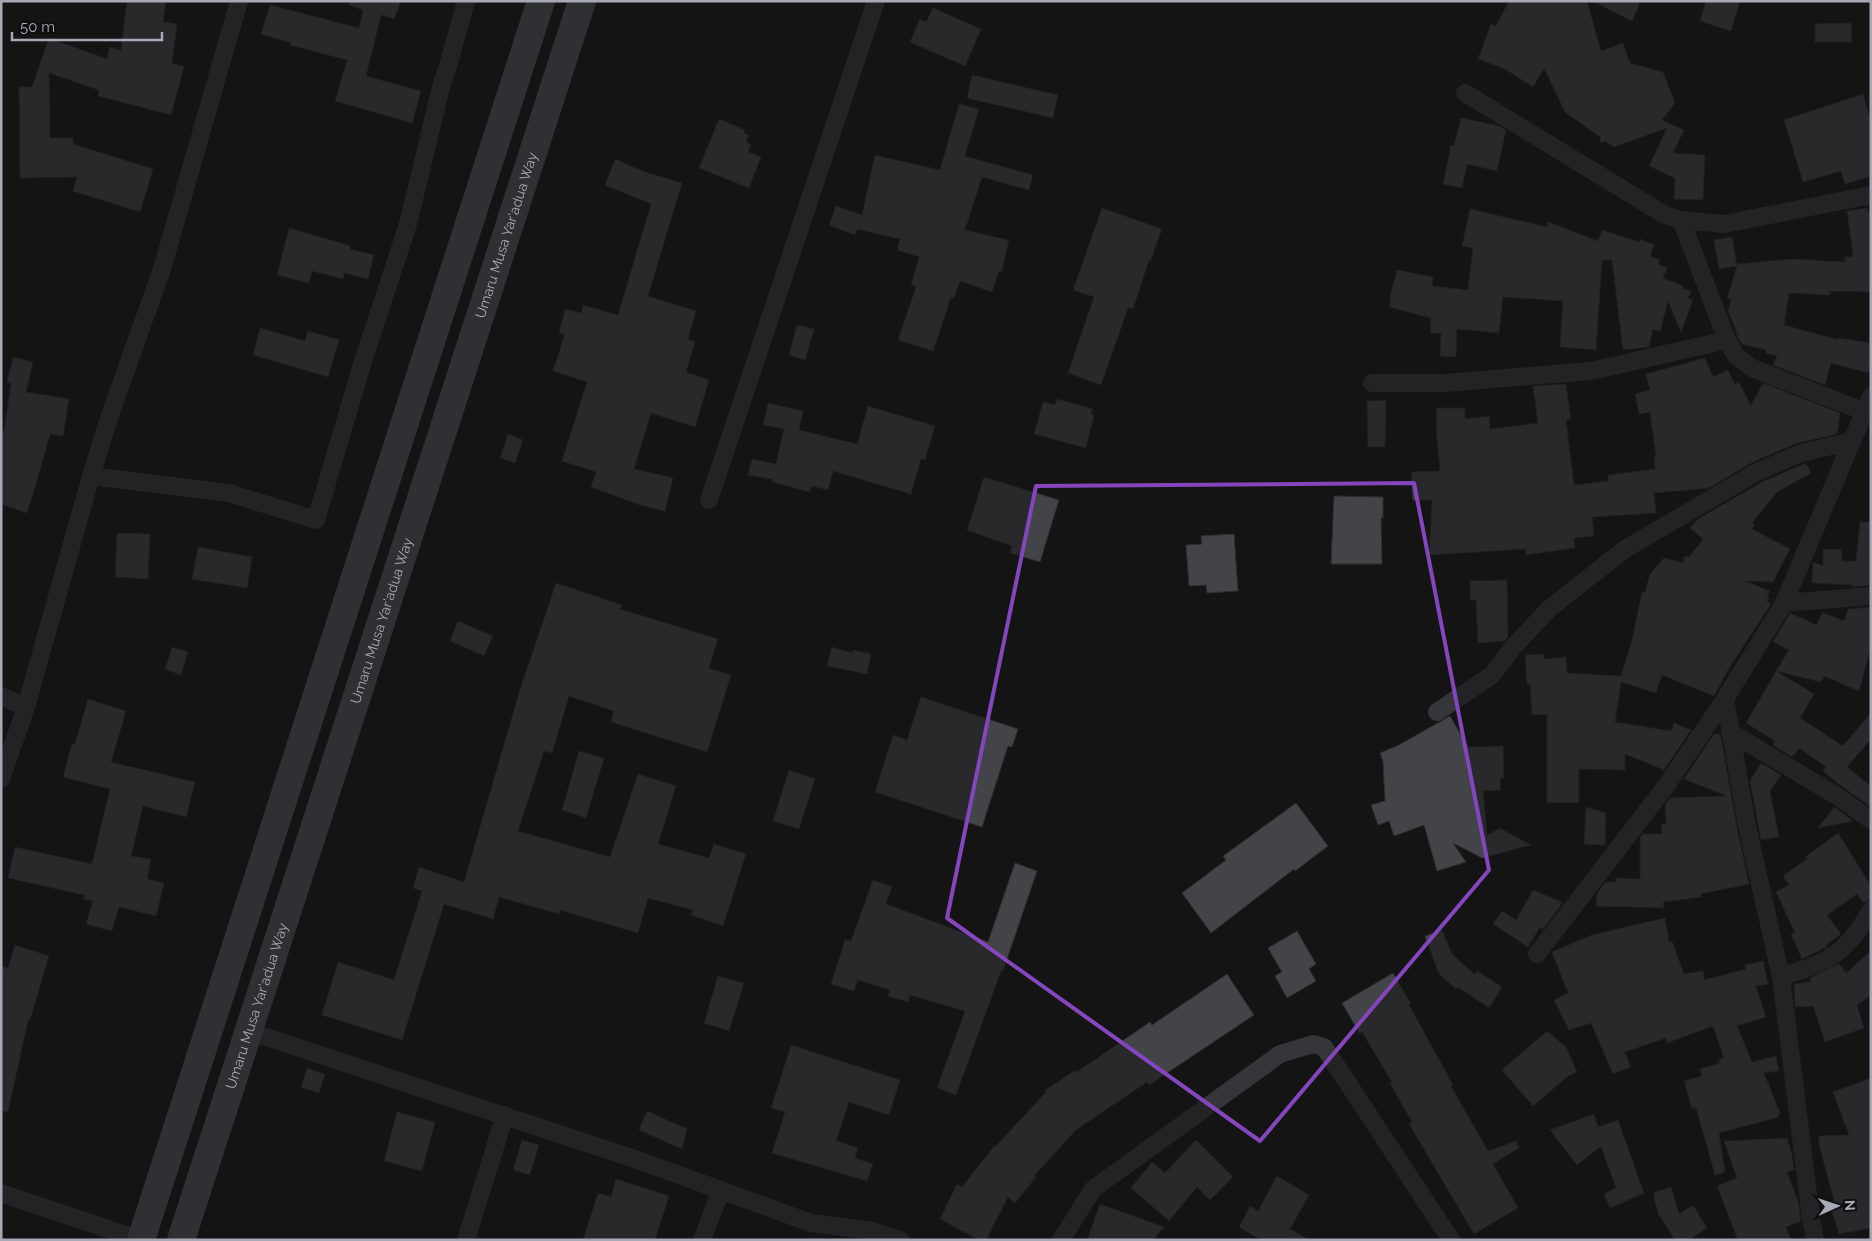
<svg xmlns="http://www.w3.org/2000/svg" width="1872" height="1241" font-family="Raleway,sans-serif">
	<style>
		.building { fill: #434448; stroke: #2e2e31 }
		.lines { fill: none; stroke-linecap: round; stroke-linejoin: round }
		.street { stroke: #35363a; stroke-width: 18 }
		.primary { stroke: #515359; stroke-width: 28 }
		.marked { fill: none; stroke: #8445bd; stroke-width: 4; stroke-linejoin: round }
		.labels { text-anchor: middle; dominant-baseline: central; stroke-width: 4; stroke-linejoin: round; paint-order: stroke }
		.street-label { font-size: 14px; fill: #a7aab5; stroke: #0f0f10 }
	</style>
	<rect width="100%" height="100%" fill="#141415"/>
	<!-- building -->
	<path class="building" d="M127,1H166L163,22L177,24L172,63L184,67L171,115L98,96L99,90L49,73L50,138H73V144L153,169L140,212L73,191L77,177L20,178L19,87H32L49,38L107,59L110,47L121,50Z
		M349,1H401L394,19L381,15L366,76L421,91L412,123L335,101L347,60L290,45L291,43L261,34L270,5L359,28L363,10L349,5Z
		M1509,1H1587L1601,51L1623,43L1630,63L1663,72L1675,103L1662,120L1684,130L1673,153L1705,155L1703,200L1674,199L1675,178L1649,166L1667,128L1614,147L1605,141L1601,143L1600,137L1565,112L1544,68L1533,87L1505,69L1478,59L1491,24L1496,26Z
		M1592,1H1641L1632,21Z
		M1706,1H1740L1731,31L1700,21Z
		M933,8L981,29L965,66L910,42L920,19L926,22Z
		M1851,23L1852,42H1815V24Z
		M972,75L1058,95L1053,118L967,98Z
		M1863,94L1871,122V176L1845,184L1841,171L1803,182L1784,120Z
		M959,104L979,109L965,156L1033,175L1029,190L982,177L965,230L1009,240L1002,272L999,271L992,292L960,281L954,298L951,297L933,351L898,340L916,287L911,285L919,257L897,250L900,239L857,229L855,235L829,225L836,206L862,215L875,155L940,170Z
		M1461,118L1499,126L1506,130L1497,171L1467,164L1462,188L1443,184L1451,145L1454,146Z
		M719,119L745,130L744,133L749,135L746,142L751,145L748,152L761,157L749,188L699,168Z
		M615,159L645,172L682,183L648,296L696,311L688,339L695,342L686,372L709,380L695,427L651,413L634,469L673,478L665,511L640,505L591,487L596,472L562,461L587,382L553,371L565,334L559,333L565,309L581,313L583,305L618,315L651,204L605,185Z
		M1102,208L1162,229L1151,260H1149L1133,309L1128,308L1101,385L1068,373L1094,297L1073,290Z
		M1867,208L1868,212L1871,211V292L1830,291V295L1789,293L1784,325L1839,340V338L1871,343V362L1868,373L1831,363L1825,385L1773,365L1777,356L1766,353V350L1742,344L1736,335L1739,334L1737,333L1728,311L1731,299L1727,298L1737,266L1719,269L1714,240L1732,237L1737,265L1738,264L1793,259L1845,262V257H1853L1847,211Z
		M1470,209L1547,227L1548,222L1598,241L1602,230L1639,242L1640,239L1654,245L1650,256L1660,260L1658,264L1667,268L1663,278L1683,286L1682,288L1691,291L1688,298L1693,300L1681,332L1668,301L1660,331L1653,329L1649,347L1623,350L1612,260H1602L1596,350L1560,347L1563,301L1503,297L1499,333L1457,329L1456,357L1440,356L1441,333H1430L1431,318L1389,307L1391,300H1389L1397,270L1433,277L1432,286L1468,290L1473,248L1462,246Z
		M289,228L351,246L350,249L374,255L368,279L344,273L343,279L312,271L309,283L277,275Z
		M797,325L814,329L805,360L789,355Z
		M260,328L305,341L308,331L339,340L328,377L253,355Z
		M13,357L33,362L26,392L69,399L63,436L50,434L37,481L27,513L1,504V430L4,431L11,383L7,382Z
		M1705,358L1713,377L1728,370L1735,385L1739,382L1751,406L1763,383L1840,413L1837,434L1797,443L1753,462L1709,488L1654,493L1656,513L1592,517L1594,536L1574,538L1575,548L1526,555V549L1429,555L1432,500H1413L1411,472L1440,471L1436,426L1437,408H1465V419L1489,416L1490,429L1538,423L1533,386L1566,384L1571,419L1566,420L1574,485L1608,481V475L1655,469L1654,457H1656L1650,412L1639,414L1635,394L1650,390L1646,374Z
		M1057,399L1093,409L1091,414L1094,415L1086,448L1034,434L1043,402L1055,405Z
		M1386,400L1385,447H1368L1367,401Z
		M768,403L803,411L799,430L857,444L868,406L935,426L925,460L921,459L911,494L833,471L828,490L812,486L810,492L772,482V479L748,475L752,459L776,464L784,429L763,425Z
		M508,434L523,440L515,463L500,458Z
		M1806,463L1811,473L1777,492L1752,523L1755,525L1752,529L1790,549L1773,582L1745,581L1770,591L1767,597L1769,598L1767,602L1771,604L1729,668L1714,696L1662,675L1656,693L1621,682L1615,722L1671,731L1674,723L1691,730L1664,770L1625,754V770L1579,769V803H1547V714L1532,715L1530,684H1527L1525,655L1544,654V659L1566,657L1567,673L1621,676L1632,640L1642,592H1645L1650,574L1664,558L1684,563V557L1690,556L1703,539L1690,528L1698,519L1762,482Z
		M984,477L1059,500L1040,562L1010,553L1012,546L967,530Z
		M1334,496L1383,497V518H1381L1382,564H1331Z
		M1860,522H1871V585L1853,587V585L1812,583L1813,562L1823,566V549H1841L1842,561H1856Z
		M117,533L150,534L148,579L115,577Z
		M1234,534L1238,591L1207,593L1206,585L1189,586L1186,545L1202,544L1201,536Z
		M198,547L252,557L247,588L192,579Z
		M1507,580L1508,636L1505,641L1478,643L1476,600H1470V581Z
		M556,583L622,605L620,609L718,639L709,668L731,675L707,752L611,722L614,711L569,696L552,753L544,751L518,831L610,857L638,774L676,786L658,844L709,858L714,844L746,854L723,926L691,915L693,910L648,898L638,933L560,910L559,914L499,897L493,919L444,904L402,1040L322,1015L338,962L394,980L422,891L413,888L419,867L464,882L519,693Z
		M1871,607V647L1859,691L1824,676L1821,682L1776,671L1789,650L1773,642L1790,613L1817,625L1822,612L1844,621L1848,609Z
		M458,621L493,636L484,656L450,641Z
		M172,647L188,652L181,675L165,669Z
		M832,647L852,653L853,650L871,654L867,674L827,666Z
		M1776,671L1814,694L1800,718L1843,746L1871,713V739L1847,767L1871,786V807L1840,785L1823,771L1826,767L1799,748L1792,757L1773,745L1775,741L1746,723Z
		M921,697L1018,729L1012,747L1008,746L982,827L875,792L893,735L907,740Z
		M88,699L126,711L111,762L195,782L186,817L143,806L131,856L151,859L147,879L164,883L156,916L119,907L112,931L86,924L93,901L84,899V895L8,878L15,847L92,864L110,789L63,777L72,744H75Z
		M1450,716L1468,747L1503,746L1504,777L1500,779L1501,790L1483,791L1487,835L1500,828L1531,845L1482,858L1453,843L1466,862L1437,871L1424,825L1394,836L1389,821L1378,825L1371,805L1385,801L1383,761L1380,753L1399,745Z
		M1714,734H1720L1721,737L1737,828L1749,884L1701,894L1702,897L1663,902L1664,908L1596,906L1597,893L1606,882H1616V878L1640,879V838L1642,834H1662L1661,824H1666L1665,805L1670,798L1727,796L1684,779Z
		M579,751L604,758L586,818L562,810Z
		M1761,763L1781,775L1770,791L1779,837L1761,840L1750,781Z
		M789,770L815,779L799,829L773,821Z
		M1296,803L1328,846L1295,871L1294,869L1211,933L1182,893L1226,860L1223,856Z
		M1586,807L1606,813L1605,845L1584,844Z
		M1834,807L1853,821L1818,828Z
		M1838,833L1871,886V899L1863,903L1857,894L1827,915L1841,934L1826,945L1827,947L1825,948L1802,959L1791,934L1795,933L1776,892L1789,885L1783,876L1807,859L1805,857Z
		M1015,863L1037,871L1003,971H1001L956,1095L937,1088L965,1011L910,995L908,1002L888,996L890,990L858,980L854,991L831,984L845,940L851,941L873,880L892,887L886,904L988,942Z
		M1533,890L1562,902L1559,908L1542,930L1540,927L1528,947L1493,924L1502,911L1516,920Z
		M1665,918L1669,942L1672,941L1684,974L1703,971L1704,980L1746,969L1745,965L1763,961L1768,984L1756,986L1766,1017L1737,1026L1752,1062L1776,1056L1779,1071L1764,1073L1780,1113L1778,1114L1779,1117L1719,1133L1725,1172L1715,1175L1696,1108L1692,1109L1684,1081L1702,1076L1700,1069L1720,1063L1718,1060L1724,1058L1713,1026L1667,1043L1666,1038L1625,1052L1631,1067L1613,1074L1591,1023L1569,1030L1554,1000L1568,993L1552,952L1592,935Z
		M1442,930L1452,954L1475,975L1477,971L1502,987L1489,1008L1458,987L1456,989L1439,974L1425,936Z
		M1297,931L1316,964L1309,969L1316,981L1287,998L1275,976L1282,972L1268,948Z
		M15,945L49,956L30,1020H28L8,1112L1,1111V966L8,968Z
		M1871,951V995L1857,1005L1864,1028L1825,1042L1813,1006L1795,1007L1794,984L1811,982L1810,978L1839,964L1846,973Z
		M1393,973L1411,1004L1409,1005L1453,1085L1451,1086L1488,1151L1516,1141L1519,1148L1493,1164L1518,1208L1474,1234L1409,1124L1412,1122L1390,1083L1392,1082L1362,1032L1360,1034L1342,1003Z
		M1227,974L1254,1015L1149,1085L1147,1082L1076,1130L1034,1176L1036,1177L1015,1203L1008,1197L986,1240H979L940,1219L957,1184L962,1187L995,1145L996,1146L1046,1092L1045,1090L1076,1070L1077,1072L1150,1022L1152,1025Z
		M718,976L744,983L729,1031L704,1023Z
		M1547,1031L1566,1047L1577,1072L1568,1076L1533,1106L1502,1070Z
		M791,1045L900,1080L889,1115L849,1102L836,1141L858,1148L855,1158L873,1164L867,1181L772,1153L785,1112L771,1108Z
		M307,1068L325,1074L319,1093L301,1087Z
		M1871,1078V1228L1839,1234L1829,1202L1834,1200L1819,1145V1136L1849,1135L1833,1092Z
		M647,1111L687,1129L682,1149L639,1130Z
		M397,1112L435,1122L422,1171L384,1161Z
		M1594,1114L1598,1127L1618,1120L1644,1193L1610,1208L1604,1194L1616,1188L1601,1146L1577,1165L1550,1130Z
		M1787,1138L1792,1154L1794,1170L1787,1172L1798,1201L1801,1221L1786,1227L1791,1240H1738L1717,1186L1737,1178L1724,1141Z
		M522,1140L539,1145L530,1175L513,1170Z
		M1196,1140L1233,1177L1210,1200L1197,1187L1169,1221L1131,1188L1152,1162L1165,1173Z
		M1277,1176L1309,1195L1290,1229L1309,1240H1261L1239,1227L1250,1206L1258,1211Z
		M616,1179L669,1196L655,1240H583L598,1193L611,1197Z
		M1671,1187L1679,1214L1693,1205L1707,1228L1689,1240H1675L1658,1213L1653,1193Z
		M1100,1204L1164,1227L1153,1240H1087Z"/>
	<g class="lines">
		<!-- street -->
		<path class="street" d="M1465,93L1665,215L1681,220L1724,224L1871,195
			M1681,220L1727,340L1736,356L1752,368L1871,414
			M1372,383H1445L1591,371L1727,340
			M91,476L229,493L316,520L363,361L408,224L442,83L448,66L466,1
			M709,500L876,1
			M1784,603L1871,596
			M1,696L26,707
			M1725,699L1747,826L1781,977L1811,1218L1815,1240
			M1437,712L1492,675L1515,645L1549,609L1625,549L1757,472L1801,453L1853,441
			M1730,732L1837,796L1871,820
			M1,779L26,707L91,476L110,415L162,269L239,1
			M1537,954L1666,786L1725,699L1784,603L1871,396
			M1781,977C1795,972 1820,965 1831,957C1849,945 1861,928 1871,910
			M248,1031L635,1159L811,1223L872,1231L900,1240
			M1,1193L141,1240
			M466,1240L505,1115
			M702,1240L721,1190
			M1061,1240L1093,1189L1280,1054L1313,1044L1324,1047L1451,1240"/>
		<!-- primary -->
		<g class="primary">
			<path d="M141,1240L541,1"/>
			<path id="s1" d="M181,1240L582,1"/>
		</g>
	</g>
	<!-- marked area -->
	<path d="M0 0H1872V1241H0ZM1414,483L1489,870L1260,1141L947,918L1036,486Z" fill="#141415" fill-opacity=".55" fill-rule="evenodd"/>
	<path class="marked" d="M1414,483L1489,870L1260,1141L947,918L1036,486Z"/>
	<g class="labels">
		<!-- street labels -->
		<g class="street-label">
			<text stroke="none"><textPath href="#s1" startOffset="1056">Umaru Musa Yar'adua Way</textPath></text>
			<text stroke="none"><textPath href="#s1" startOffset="651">Umaru Musa Yar'adua Way</textPath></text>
			<text stroke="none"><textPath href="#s1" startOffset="246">Umaru Musa Yar'adua Way</textPath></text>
		</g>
	</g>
	<!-- border -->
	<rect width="1872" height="1241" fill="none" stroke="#a7aab5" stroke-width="5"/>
	<!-- north arrow -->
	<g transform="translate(1837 1206) rotate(87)" stroke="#0f0f10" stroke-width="4" paint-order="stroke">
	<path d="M0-4L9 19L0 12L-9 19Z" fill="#a7aab5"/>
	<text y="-8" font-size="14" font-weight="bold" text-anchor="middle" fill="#a7aab5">N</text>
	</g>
	<!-- scale -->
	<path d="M12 32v8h150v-8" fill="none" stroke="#a7aab5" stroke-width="2.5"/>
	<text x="20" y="32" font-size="15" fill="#a7aab5" stroke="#0f0f10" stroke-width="4" paint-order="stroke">50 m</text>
</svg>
